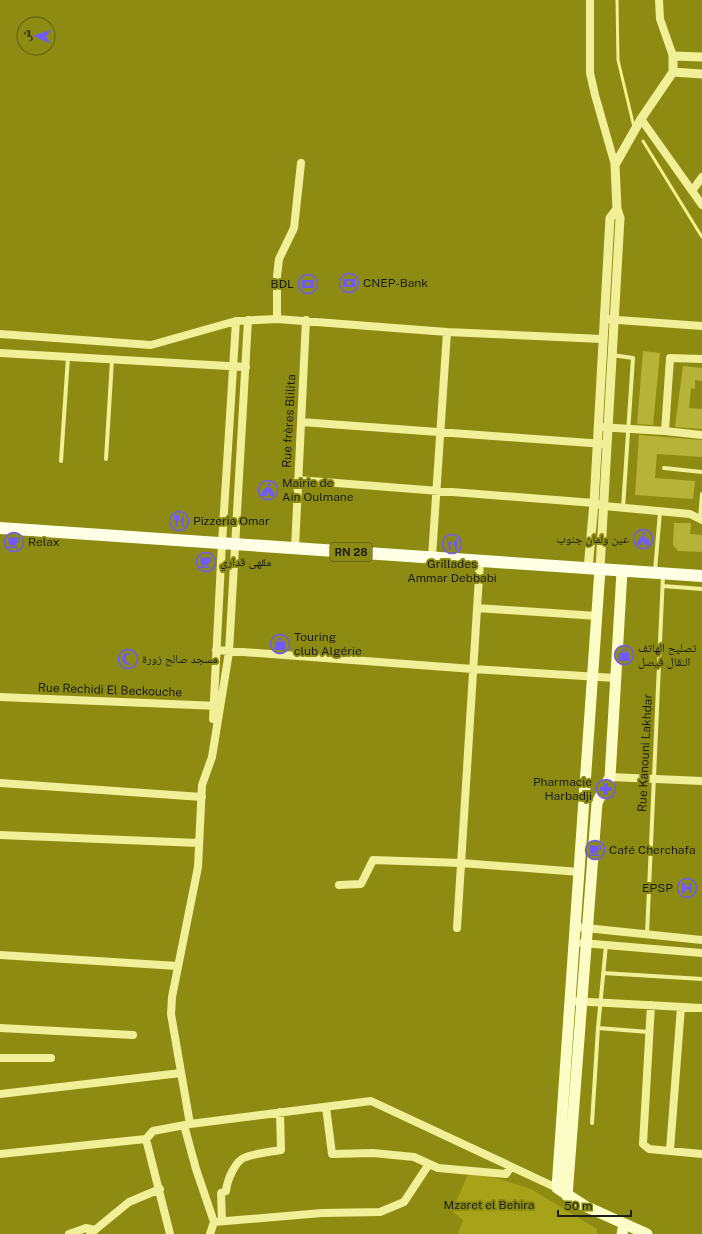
<svg xmlns="http://www.w3.org/2000/svg" width="702" height="1234" font-family="'Public Sans','Noto Naskh Arabic',sans-serif">
	<style>
		.green { fill: #a7a318 }
		.lines { fill: none; stroke-linecap: round; stroke-linejoin: round }
		.stream { stroke: #f6f18a; stroke-width: 3 }
		.building { fill: #b7b339 }
		.service { stroke: #f2ef99; stroke-width: 4 }
		.minor { stroke: #f2ef99; stroke-width: 8 }
		.tertiary { stroke: #f2ef99; stroke-width: 9 }
		.secondary { stroke: #fcfcc7; stroke-width: 11 }
		.primary { stroke: #feffe4; stroke-width: 12 }
		.labels { text-anchor: middle; dominant-baseline: central; stroke-width: 4; stroke-linejoin: round; paint-order: stroke }
		.shield { fill: #8d8b11; stroke: #3f3e19; stroke-width: 1 }
		.shield-label { font-size: 11px; font-weight: bold; fill: #1d1d1d }
		.poi-label { font-size: 12px; fill: #1d1d1d; stroke: #8d8b11; text-anchor: start }
		.street-label { font-size: 12px; fill: #1d1d1d; stroke: #8d8b11 }
		.park-label { font-size: 12px; fill: #1d1d1a; stroke: #8d8b11 }
	</style>
	<rect width="100%" height="100%" fill="#8d8b11"/>
	<!-- green -->
	<path class="green" d="M470,1170L531,1189L597,1229V1234H458L463,1220L452,1211Z"/>
	<g class="lines">
		<!-- stream -->
		<path class="stream" d="M617,0L618,60L634,127
			M643,141L702,237"/>
	</g>
	<!-- building -->
	<path class="building" d="M643,351L660,353L653,425L637,424Z
		M683,366L702,368V381L695,380V389L691,388L689,408L702,409V429L675,427Z
		M639,435L702,440V457L657,454L655,478L695,481L693,499L635,495Z
		M674,523H691L690,534L702,535V552L678,551L673,545Z"/>
	<g class="lines">
		<!-- service -->
		<path class="service" d="M612,355L633,358L623,508
			M106,459L112,360
			M61,461L68,357
			M664,468L702,472
			M700,519L702,494
			M655,571L660,512
			M663,586L702,589
			M647,934L663,575
			M603,973L702,979
			M598,1028L649,1032
			M592,1123L598,1028L606,945"/>
		<!-- minor -->
		<path class="minor" d="M590,0V73L595,95L615,165
			M659,0L660,19L673,56
			M641,119L702,205
			M692,191L702,177
			M277,319V276L279,259L294,228L301,163
			M604,319L702,326
			M248,320L229,652L212,757L202,785L198,867L172,997L171,1014L190,1124L371,1101L557,1188
			M0,334L151,345L236,321L277,319L447,332L602,339
			M0,353L246,367
			M301,422L604,444
			M598,427L665,431L670,358L702,359
			M665,431L702,435
			M298,480L594,503L604,506L690,514L702,520
			M295,548L306,320
			M432,557L447,332
			M477,608L597,616
			M216,650L473,669L615,678
			M0,697L219,706
			M213,719L222,543L236,321
			M610,777L702,781
			M0,783L202,797
			M0,835L199,843
			M339,885L361,884L373,860L461,863L580,872
			M576,927L702,940
			M457,928L480,561
			M582,943L702,953
			M0,955L178,966
			M571,1001L702,1008
			M651,1005L643,1144L649,1149L702,1154
			M0,1028L133,1035
			M0,1058H51
			M0,1094L181,1073
			M326,1107L332,1154L373,1153L414,1157L438,1168L506,1174L511,1167
			M184,1125L196,1169L214,1222
			M146,1139L170,1234
			M670,1150L681,1007
			M0,1154L146,1139L153,1131L190,1124
			M222,1221L221,1193L226,1191C227,1181 235,1160 246,1157C257,1153 270,1152 281,1150L280,1112
			M69,1234L86,1228L95,1230
			M90,1234L129,1202L160,1189
			M210,1234L214,1222L322,1213L380,1212L404,1202L429,1164"/>
		<!-- tertiary -->
		<path class="tertiary" d="M673,72L702,74
			M588,569L594,503L610,218L617,209L615,165L641,119L673,72V56L702,57
			M600,569L620,218L617,209"/>
		<!-- secondary -->
		<path class="secondary" d="M600,569L557,1188L585,1206L647,1234
			M567,1196L597,803L610,777L622,571
			M622,1234L624,1224"/>
		<!-- primary -->
		<path class="primary" d="M0,528L702,576"/>
	</g>
	<!-- icons -->
	<defs>
		<g id="bank-ring" transform="scale(1)"><circle r="9.5" fill="#8d8b11" stroke="#6f5aff" stroke-width="1.5"/><path d="M-6-4H6V4H-6ZM0-2.3a2.3 2.3 0 1 0 0 4.6a2.3 2.3 0 1 0 0-4.6Z" fill="#6f5aff"/></g>
		<g id="civic-ring" transform="scale(1)"><circle r="9.5" fill="#8d8b11" stroke="#6f5aff" stroke-width="1.5"/><path d="M-.6-6.5H3V-4.5H.6V-3L4-1V1h2V6H-6V1h2V-1L-.6-3ZM-1.2 2.5V6h2.4V2.5Z" fill="#6f5aff"/></g>
		<g id="restaurant-ring" transform="scale(1)"><circle r="9.5" fill="#8d8b11" stroke="#6f5aff" stroke-width="1.5"/><path d="M-5-6h1v4h1v-4h1v4h1v-4h1v5L-1.5 .5V6h-2V.5L-5-1ZM5-6V6H3V1.5H1.5Q1.5-4 5-6Z" fill="#6f5aff"/></g>
		<g id="cafe-ring" transform="scale(1)"><circle r="9.5" fill="#8d8b11" stroke="#6f5aff" stroke-width="1.5"/><path d="M-5.5-4.5H6V0H3Q3 3.5 0 3.5H-2.5Q-5.5 3.5-5.5 0ZM3-3.2v2h1.7v-2ZM-6 4.5H4V6H-6Z" fill="#6f5aff"/></g>
		<g id="shop-ring" transform="scale(1)"><circle r="9.5" fill="#8d8b11" stroke="#6f5aff" stroke-width="1.5"/><path d="M-5-2.5h2.3a2.7 3.5 0 0 1 5.4 0H5L5.5 6h-11ZM-1.5-2.5h3a1.5 2.3 0 0 0-3 0Z" fill="#6f5aff"/></g>
		<g id="mosque-ring" transform="scale(1)"><circle r="9.5" fill="#8d8b11" stroke="#6f5aff" stroke-width="1.5"/><path d="M3.5-4.9A6 6 0 1 0 3.5 4.9A5 5 0 1 1 3.5-4.9Z" fill="#6f5aff"/></g>
		<g id="pharmacy-ring" transform="scale(1)"><circle r="9.5" fill="#8d8b11" stroke="#6f5aff" stroke-width="1.5"/><path d="M-2-6h4v4h4v4h-4v4h-4v-4h-4v-4h4Z" fill="#6f5aff"/></g>
		<g id="hospital-ring" transform="scale(1)"><circle r="9.5" fill="#8d8b11" stroke="#6f5aff" stroke-width="1.5"/><path d="M-5-5h3v3.5h4V-5h3V5h-3V1.5h-4V5h-3Z" fill="#6f5aff"/></g>
	</defs>
	<g fill-rule="evenodd">
		<use href="#bank-ring" x="349" y="283"/>
		<use href="#bank-ring" x="308" y="284"/>
		<use href="#civic-ring" x="268" y="490"/>
		<use href="#restaurant-ring" x="179" y="521"/>
		<use href="#civic-ring" x="643" y="539"/>
		<use href="#cafe-ring" x="14" y="542"/>
		<use href="#restaurant-ring" x="452" y="544"/>
		<use href="#cafe-ring" x="206" y="562"/>
		<use href="#shop-ring" x="280" y="644"/>
		<use href="#shop-ring" x="624" y="655"/>
		<use href="#mosque-ring" x="128" y="659"/>
		<use href="#pharmacy-ring" x="606" y="789"/>
		<use href="#cafe-ring" x="595" y="850"/>
		<use href="#hospital-ring" x="687" y="888"/>
	</g>
	<g class="labels">
		<!-- shield labels -->
		<rect class="shield" x="330" y="543" width="42" height="18" rx="3"/>
		<g class="shield-label">
			<text x="351" y="552">RN 28</text>
		</g>
		<!-- poi labels -->
		<g class="poi-label">
			<text x="363" y="283">CNEP-Bank</text>
			<text x="294" y="284" text-anchor="end">BDL</text>
			<text x="282" y="483">Mairie de<tspan x="282" dy="14">Ain Oulmane</tspan></text>
			<text x="193" y="521">Pizzeria Omar</text>
			<text x="629" y="539" text-anchor="end">عين ولمان جنوب</text>
			<text x="28" y="542">Relax</text>
			<text x="220" y="562">مقهى قداري</text>
			<text x="452" y="564" text-anchor="middle">Grillades<tspan x="452" dy="14">Ammar Debbabi</tspan></text>
			<text x="294" y="637">Touring<tspan x="294" dy="14">club Algérie</tspan></text>
			<text x="638" y="648">تصليح الهاتف<tspan x="638" dy="14">النقال فيصل</tspan></text>
			<text x="142" y="659">مسجد صالح زورة</text>
			<text x="592" y="782" text-anchor="end">Pharmacie<tspan x="592" dy="14">Harbadji</tspan></text>
			<text x="609" y="850">Café Cherchafa</text>
			<text x="673" y="888" text-anchor="end">EPSP</text>
		</g>
		<!-- street labels -->
		<g class="street-label">
			<text transform="translate(289 421) rotate(-87)">Rue frères Blilita</text>
			<text transform="translate(110 690) rotate(2)">Rue Rechidi El Beckouche</text>
			<text transform="translate(645 753) rotate(-87)">Rue Kanouni Lakhdar</text>
		</g>
		<!-- park labels -->
		<g class="park-label">
			<text x="489" y="1205">Mzaret el Behira</text>
		</g>
	</g>
	<!-- north arrow -->
	<g transform="translate(36 36) rotate(273)"><circle r="19" fill="#8d8b11" stroke="#605f16"/>
	<path d="M0-3L7 15L0 10L-7 15Z" fill="#6f5aff"/>
	<text y="-6" font-size="11" font-weight="bold" text-anchor="middle" fill="#1d1d1d">ش</text>
	</g>
	<!-- scale -->
	<path d="M558 1210v6h73v-6" fill="none" stroke="#1d1d1d" stroke-width="2"/>
	<text x="564" y="1210" font-size="12" fill="#1d1d1d" stroke="#8d8b11" stroke-width="3" paint-order="stroke">50 m</text>
</svg>
